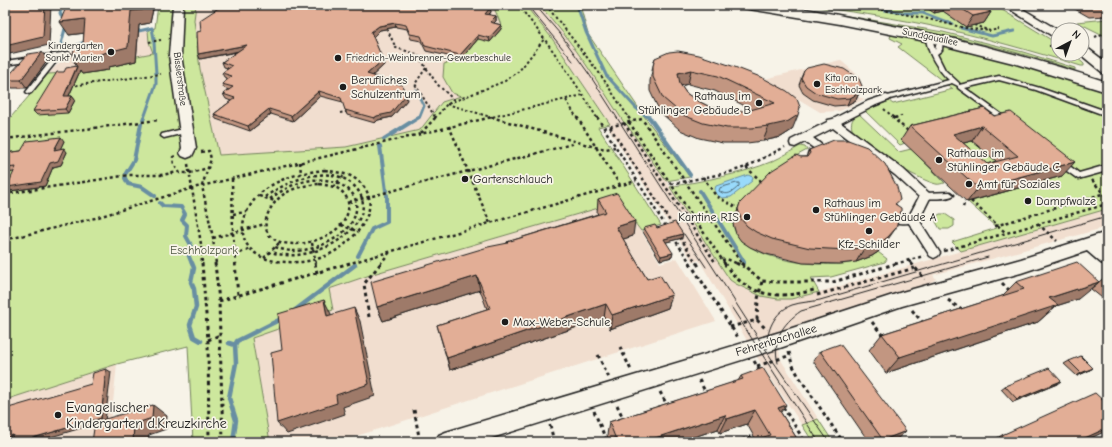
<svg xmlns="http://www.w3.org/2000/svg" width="1112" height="447" font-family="'Comic Neue',sans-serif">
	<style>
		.built { fill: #f1decf }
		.green { fill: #cde79d; stroke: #74825c }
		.water { fill: #99dafb; stroke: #678ea2 }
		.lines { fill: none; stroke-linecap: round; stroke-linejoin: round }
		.shore { stroke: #4e6875; stroke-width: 1 }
		.stream-far2 { stroke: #678ea2; stroke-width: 3 }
		.stream-far1 { stroke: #678ea2; stroke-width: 4 }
		.stream { stroke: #678ea2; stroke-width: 4.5 }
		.service-casing { stroke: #1c1c1c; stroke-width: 3 }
		.pedestrian-casing { stroke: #1c1c1c; stroke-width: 3 }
		.minor-casing { stroke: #1c1c1c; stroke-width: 3 }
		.tertiary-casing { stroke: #1c1c1c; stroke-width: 3 }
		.path-far2 { stroke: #1c1c1c; stroke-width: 2; stroke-dasharray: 2.5 2.5; stroke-linecap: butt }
		.path-far1 { stroke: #1c1c1c; stroke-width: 2.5; stroke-dasharray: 3 3; stroke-linecap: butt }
		.path { stroke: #1c1c1c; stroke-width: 3; stroke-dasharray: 3.5 3.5; stroke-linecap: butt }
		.service { fill: #f7f3e8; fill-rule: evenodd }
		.pedestrian { fill: #f7f3e8; fill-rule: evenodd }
		.minor { fill: #f7f3e8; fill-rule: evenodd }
		.tertiary { fill: #f7f3e8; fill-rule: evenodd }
		.tram { stroke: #1c1c1c; stroke-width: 1 }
		.wall { fill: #c29681; stroke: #1c1c1c; fill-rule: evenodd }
		.shaded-wall { fill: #9e7a69; stroke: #1c1c1c }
		.building { fill: #e2ae96; stroke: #1c1c1c; fill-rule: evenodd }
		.poi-dot { fill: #1c1c1c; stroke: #f7f3e8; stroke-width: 1.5 }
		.labels { text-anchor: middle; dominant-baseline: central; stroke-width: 3.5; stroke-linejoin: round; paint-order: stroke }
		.far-street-label { font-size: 10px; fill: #1c1c1c; stroke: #f7f3e8 }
		.far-poi-label { font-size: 10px; fill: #1c1c1c; stroke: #f7f3e8; text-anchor: start }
		.poi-label { font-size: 12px; fill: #1c1c1c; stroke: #f7f3e8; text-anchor: start }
		.park-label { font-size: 12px; fill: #515943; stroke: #f7f3e8 }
		.street-label { font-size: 12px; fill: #1c1c1c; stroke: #f7f3e8 }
		.near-poi-label { font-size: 14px; fill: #1c1c1c; stroke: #f7f3e8; text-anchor: start }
	</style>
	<rect width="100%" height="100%" fill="#f7f3e8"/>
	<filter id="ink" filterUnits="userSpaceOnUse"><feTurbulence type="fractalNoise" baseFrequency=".025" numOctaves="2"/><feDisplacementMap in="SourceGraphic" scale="8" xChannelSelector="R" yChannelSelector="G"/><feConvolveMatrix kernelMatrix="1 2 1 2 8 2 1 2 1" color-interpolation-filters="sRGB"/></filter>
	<g filter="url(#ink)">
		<!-- built -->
		<path class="built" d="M196,5H509L540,40L462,96L442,102L420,130L346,147L219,155L200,69L194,20Z
			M524,5H539L565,35L593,74L623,121L627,125L666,181L730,279L749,291L761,296L778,299H791L819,292L1107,209V227L933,275L936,279L926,285L788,328L778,346L781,360L833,442H813L755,354L699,260L693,262L609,129L610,124L551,37Z
			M148,30L149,42L153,53L67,73L48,74L68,54L69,52L91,47L90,41Z
			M840,60L859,76L861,86L858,97L865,99L840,111L820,112L765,79Z
			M619,202L641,231L660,263L677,258L716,321L338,442H270L252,337L333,310L329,289L373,274Z
			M117,364L110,431L74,442H5V400Z"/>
		<!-- green -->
		<path class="green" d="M158,5H196L194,20L200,69L219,155L346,147L420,130L442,102L461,96L452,93L443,77L444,64L461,59L462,43L501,29V25L493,5H525L551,37L610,124L598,127L661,225L641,231L619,202L373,274L329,289L333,310L252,338L270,442H193L188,346L117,364L5,400V124L48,74L67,73L116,60L153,53L149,42L148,30L155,28Z
			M539,5H580L588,34L644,116L690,177L666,181L627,125L623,121C597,81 572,40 539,5Z
			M761,5H778L800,8L943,32L1023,52L1075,68V70C1031,56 987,44 942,35C882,22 822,14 761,5Z
			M803,5H923L940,9L966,27L983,23L952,5H994L1058,44V54H1073L1084,64V66H1081C1032,51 982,37 932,26C889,17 846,11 803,5Z
			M1107,19V37L1077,22Z
			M892,32C965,48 1038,64 1107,92V209L961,251L952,242L997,228L968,202L1044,181L974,123L902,140L905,143L900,145L865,111L889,101L893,104L953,89L898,47L902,44L890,38Z
			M858,113L899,152L911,149L945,183C942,183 939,185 936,184C919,180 857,146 852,129C850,122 853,118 858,113Z
			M972,141L1007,170L977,178L943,148Z
			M800,146L805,147L807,150L794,157L737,215L733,224C738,261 821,268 850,263C860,261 869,257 878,252L887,259L885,262L831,277L811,278L819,292L791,299H778L761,296L736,284L730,280L722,268L670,187C705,180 740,175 773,161C782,157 791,151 800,146Z
			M940,214H945L954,220V226L949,229H940L936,222L937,216Z
			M818,419L833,442H813L802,425Z"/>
		<!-- water -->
		<path class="water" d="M748,175L753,177L752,181L731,197L722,198C717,195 713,192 716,186Z"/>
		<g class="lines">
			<!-- shore -->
			<path class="shore" d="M737,183H739V186C733,192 727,197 719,191L720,188Z"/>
			<!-- stream-far2 -->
			<path class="stream-far2" d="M63,5L60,13L66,25L61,44L71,47L88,41
				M577,5L586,32L606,75L636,108L649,118
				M885,10L904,13H923L952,24
				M961,28L992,36L1014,31
				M134,32L152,28L154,39
				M154,42L156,74
				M416,90L424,106L420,116L417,118
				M144,118L156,84V77"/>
			<!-- stream-far1 -->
			<path class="stream-far1" d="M649,117L690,175
				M143,120L144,117
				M384,139L419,117
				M380,146L386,191
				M126,173L134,160L141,124
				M125,178L128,184L142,187L155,196
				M700,191L744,262
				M160,203L163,206L181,207L185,214L182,220L187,225L186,236L191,245L188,254L192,264
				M358,256L372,229L387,222V195"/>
			<!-- stream -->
			<path class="stream" d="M192,263L194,268L191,282L194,289L196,307L190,325L194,337L201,341
				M294,311L355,265
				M229,343L235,345L236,363L229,398L236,420L233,442
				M235,345L237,341L283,318"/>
			<!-- service casing -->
			<g class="service-casing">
				<path id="service" d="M929,35L932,37L935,50L938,38H942L943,39L942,50L937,54L945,70L959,83V85L999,76L1040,88L1103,110L1107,111V116L1036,90L999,80L965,88L1008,119L1009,121L1006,123L958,88V86L952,83L886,100L884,99V97L949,80C938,70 927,53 926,37Z
					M68,52L71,54L70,55L60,57L31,93L29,94L26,92L53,58L5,65V61Z
					M187,128L190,130L189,132L164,138L161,136L162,134Z
					M1060,159L1079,173L1107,165V171L1078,179L1057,164L1056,162L1057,160Z
					M950,192L954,195C949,199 926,200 921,196L925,193Z
					M891,216L913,217L917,220C913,225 891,224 887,219Z"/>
			</g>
			<!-- pedestrian casing -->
			<g class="pedestrian-casing">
				<path id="pedestrian" d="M886,95L889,96L891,98L889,100L876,105L841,123L903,169L929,193L931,196L919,220L940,253L938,256L934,258L930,256L907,220L919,197L895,175L833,128L813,138L828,150C825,155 815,158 809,157L808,154L809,151L815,149L805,142L795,147L791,146L790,143L791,140L827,122L828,120L833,119L868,101Z"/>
			</g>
			<!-- minor casing -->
			<g class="minor-casing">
				<path id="minor" d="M173,5H183L181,55L196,148L192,156L187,158L182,156L180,153L182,148L169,55Z
					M1003,5H1016L1058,30V38L1054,37Z
					M1082,46L1086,47L1107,63V74L1103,73L1080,54H1082Z
					M1107,232V244L1103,246L1107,248V265L1101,263L1087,251L1021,273L902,306L780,348L479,442H435L439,435L446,432L780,332L902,292L1021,259Z"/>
			</g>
			<!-- tertiary casing -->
			<g class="tertiary-casing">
				<path id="tertiary" d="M742,5C753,5 765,4 776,5C807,8 838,15 868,21C949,36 1029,56 1107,82V92L1013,63L930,42L840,24L749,9L744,8Z"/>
			</g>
			<!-- path-far2 -->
			<path class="path-far2" d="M340,5L350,9
				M518,5C547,41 573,78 597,118
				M546,5L600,74L629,118
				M713,5L738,9
				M857,5L924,18L965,28L990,31
				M974,25L990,31L999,29
				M387,29L396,48L417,54L437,84L455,101
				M1095,37L1107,32
				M149,42L161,40
				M1049,46L1058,45
				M426,68L415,84L435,117
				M71,86L161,74
				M566,100L577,118
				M447,104L494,118
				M884,109L894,118
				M340,113L346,112
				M435,118L447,104L505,81L519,71L545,38
				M488,118L583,95
				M895,118L904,115"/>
			<!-- path-far1 -->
			<path class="path-far1" d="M491,117L595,147L606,149L615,147
				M577,117L620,185
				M597,117L667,228
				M628,117L632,122
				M892,117L908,131
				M894,118L898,117
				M629,122L725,264
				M624,123L715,262
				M449,126L490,223
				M610,127L673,226
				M604,128L642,119L742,264
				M421,133L436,117
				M5,139L158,120
				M201,152L209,151L211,159L202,186L213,238L216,264
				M175,156L173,157L174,165L180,173H190L208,168
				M300,162L301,174
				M188,164L201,244L202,264
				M746,167L763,183
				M325,170C334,172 347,173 354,178C392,202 352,247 323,257C306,263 293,263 275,261C269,260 263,258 258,255C230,238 245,203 267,188C285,176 305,172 325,170Z
				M703,177L716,196L741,210
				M232,179L233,233L236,264
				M1092,180L1107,198
				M319,184C325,185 331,186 337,188C342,191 347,196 348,202C353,233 304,250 280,242C254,233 268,205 284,194C295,187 307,185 319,184Z
				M671,184L727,173L746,167L785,147
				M333,187L345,174
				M5,194L129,175H161L178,172
				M259,196L275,201
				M265,197C287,181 328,163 352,184C380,208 348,239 324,248C306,255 290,258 271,252
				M270,199C291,183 318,172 343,186C349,189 355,195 356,202C360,233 318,251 293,251C287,251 281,249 275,247
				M971,201L1006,233
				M349,202L572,144L574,141
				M963,207L965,201
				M233,214L246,212
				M1038,224L1057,241
				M341,225L359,232
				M995,226L1102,194
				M673,237L691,264
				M680,237L697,264
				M213,238L265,224
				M5,240L95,218L193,188L492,117
				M312,243L316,264
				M944,251L1107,204
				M235,256L250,248
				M264,258L280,242
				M722,260L727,259L738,264
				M909,261L912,264
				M347,264L636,181
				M380,264L390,252
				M895,264L924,256"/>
			<!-- path -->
			<path class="path" d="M202,263L208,340L209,442
				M215,263L219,301L223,442
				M235,263L238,295
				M315,263L317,273
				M690,263L739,339
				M697,263L699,267
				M724,263C747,297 777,300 814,290
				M736,263L744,267
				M741,263L762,281L776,282H833L898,263
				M911,263L925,279
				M1002,283L1010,291
				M817,295L915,268
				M948,300L963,311
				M219,301L350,263
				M912,310L923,323
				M369,317L364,284L381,263
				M757,320L767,330
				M872,322L883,336
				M730,327L757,320L758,299L762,281
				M208,340L220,335
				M620,347L631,370
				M789,352L792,364L798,375L843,442
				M598,355L609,378
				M754,361L761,372
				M757,366L791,355
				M699,380L706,393
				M660,392L667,405
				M617,405L624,420
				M783,407L805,442
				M414,410L420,442
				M594,411L607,442
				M550,425L554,442
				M735,442L754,436
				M747,442L752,437"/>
			<!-- service -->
			<use href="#service" class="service"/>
			<!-- pedestrian -->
			<use href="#pedestrian" class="pedestrian"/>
			<!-- minor -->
			<use href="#minor" class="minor"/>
			<!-- tertiary -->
			<use href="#tertiary" class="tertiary"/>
			<!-- tram -->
			<path class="tram" d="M527,5L573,61
				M535,5L561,35L589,74L773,361L829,442
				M684,234L706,267
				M732,308L819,442
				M767,349C766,331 774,312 792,305C801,302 811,302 820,300L1107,216
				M778,363C772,340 782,324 801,311L988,257"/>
		</g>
		<!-- wall -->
		<path class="wall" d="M67,5H154L150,23L139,25L136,61L109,67L108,70L82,74L80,71L69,96H72L75,100L68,113L37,115L33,111L64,72L77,66L83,45L84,33L69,35Z
			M221,5H327L345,10L351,5H485L484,6L490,8L491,12L489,15L496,16V21L494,23L501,25V29L490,42L478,39L461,59L426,51L421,41L411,39L407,29L396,27L380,30L373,36L384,65L372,76L407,100L392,117L378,120L375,123L347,115L343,102L320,96L293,121L271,114L250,131L216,119L214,114L231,101L226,99L223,94L229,90L224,88L222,84L228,79L224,77L222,73L228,68L224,67L222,62L237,52L200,59L201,31L223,5Z
			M923,5H976L991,12L984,23L966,27L943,11L934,13Z
			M1068,5H1107V16L1089,17Z
			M655,58L763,78L792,130L781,137L763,141L747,143H723L699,138L680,130L660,112L650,91V81L653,66ZM688,84L715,91L753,110L747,111H731L710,107L696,100L686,93L681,86Z
			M48,60L27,88H12L5,80Z
			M804,71L859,93L856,100L847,105L834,106L813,100L803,93L799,85Z
			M984,108L1062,176L967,202L901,140L910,126ZM972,141L996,161L987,164L963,143Z
			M64,141L60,149L67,152L61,165L53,167L45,186L10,191L14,172L5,173V153L21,151Z
			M809,150L897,205L886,242L878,252L872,256L856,262L840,264L803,263L766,254L750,247L741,241L736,234L733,224L740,203L801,157H806Z
			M598,199L633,236L623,239L647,279L672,295L668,308L610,329L604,318L450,370L437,325L487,309L480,290L383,321L377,307L507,243V242L598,214L597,213Z
			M644,228H657L682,238L666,242L672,257L660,260L643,232Z
			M1107,275V302L1091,289Z
			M1016,282L1078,299L1056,306L1038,322L886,373L869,350L882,334L1002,296Z
			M820,351L896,440L891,442H869L813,361Z
			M1069,361L1093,368L1088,371L1077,376L1064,364Z
			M741,376L781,413L799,442H757L747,424L720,433L718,429L679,442H609L607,435L609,422L738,381Z
			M1057,384L1013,402L1001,389L1005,386Z
			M1107,396V430L1082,442H991L1002,435L1102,399Z"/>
		<!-- shaded-wall -->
		<path class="shaded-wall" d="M45,5H51L49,45L5,55V46Z
			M144,5H154L150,23L139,25L136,61L109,67L108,70L82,74L80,71L67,100L64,96L77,67L73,60L100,54L131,11Z
			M938,5H946L943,11L934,13Z
			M490,8L491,12L485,18V14Z
			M991,12L984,23L966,27L973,16Z
			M496,16V21L490,27V22Z
			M85,19L94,32L69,35L60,22Z
			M395,23L396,27L380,30L373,37L371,32L379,26Z
			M501,25V29L490,42L489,38Z
			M478,35V39L461,59L460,55Z
			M247,45L249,49L200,59L198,54Z
			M42,52L48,60L27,88L21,80Z
			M383,60L384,65L369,79L367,74Z
			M691,70L688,84L675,87L678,73Z
			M319,91L320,96L293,121L291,116Z
			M859,93L856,100L847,105L850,98Z
			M406,95L407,100L392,117L378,120L375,123L374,118L377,116Z
			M72,96L75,100L68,113L65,109Z
			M269,109L271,114L250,131L248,126Z
			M798,115L792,130L781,137L763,141L769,126Z
			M982,126L972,141L943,148L953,134Z
			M61,137L64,141L58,154L54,150Z
			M64,148L67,152L61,165L53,167L45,186L10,191L7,187L50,163Z
			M1075,162L1062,176L967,202L978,188Z
			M635,221L633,236L614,242L616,227Z
			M896,228L886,242L878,252L872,256L856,262L865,247Z
			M683,234L682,238L663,243L664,239Z
			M673,253L672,257L660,260L661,256Z
			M477,276L480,290L383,321L377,307Z
			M1099,282L1078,299L1056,306L1038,322L886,373L900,357L1049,298Z
			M672,295L668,308L610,329L612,315Z
			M324,300L331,314L334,329L327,316Z
			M606,304L604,318L450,370L447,358Z
			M354,308L360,321L375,396L343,407L345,414L287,434L277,423L336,395Z
			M1093,368L1088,371L1077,376L1081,373Z
			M106,369L111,372L105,421L34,442H19L101,418Z
			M1061,381L1057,384L1013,402L1017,399Z
			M153,405L167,416L166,429L149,435L148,442H133L134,424Z
			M786,405L776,419L778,408Z
			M755,410L747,424L720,433L727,419Z
			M725,415L718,429L679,442H643Z
			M1107,428V430L1104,432L1082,442H1076Z
			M906,431L896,440L891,442H881L883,440Z
			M13,435L18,438L8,442L5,440V438Z"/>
		<!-- building -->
		<path class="building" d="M5,5H45L43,37L5,46Z
			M67,5H144L143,10L131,11L128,47L100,54L99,56L73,60L74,47L83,45L85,19L60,22Z
			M223,5H327L345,10L351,5H480L490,8L485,14L496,16L490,22L501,25L489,38L478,35L460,55L425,46L421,36L410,34L406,25L395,23L379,26L371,32L383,60L367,74L402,85L406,95L391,113L377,116L374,118L345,110L341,98L319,91L291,116L269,109L248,126L214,114L235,98L223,94L233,87L222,84L232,76L222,73L232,66L222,62L247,45L198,54L197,32L201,31L200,20Z
			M956,5H976L991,12L973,16Z
			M678,51L699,55L732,66L763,78L787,91L797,99L800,107L798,115L787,122L769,126L752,128H727L703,123L683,115L663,98L653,77V66L655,58L669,52ZM691,70L718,76L775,103L747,111H731L710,107L696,100L686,93L680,84L678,73Z
			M42,52L21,80H5L28,54Z
			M824,64L844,69L859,79L862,86L859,93L850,98L837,99L816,93L806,86L801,78L804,71L807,68Z
			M77,66L64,96H72L65,109L33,111L57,72H64L66,68Z
			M984,108L994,116L1011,112L1075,162L978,188L910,126ZM982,126L1018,156L987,164L953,134Z
			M61,137L54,150L64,148L58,161L50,163L41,182L7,187L16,167L5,168V153L21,151L27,141Z
			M834,140H848L867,147L885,164L897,187L900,200L895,204L901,208V211L896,228L888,237L881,242L865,247L848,250L810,248L772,239L756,232L747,226L741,219L738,209L740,203L771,171L796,155L801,157H807L810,153L809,150Z
			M617,193L635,221L616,227L647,279L660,275L672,295L612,315L606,304L447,358L437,325L490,308L477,276L377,307L371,282L488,247L508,243L507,242L606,212L598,199Z
			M675,222L683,234L664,239L673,253L661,256L644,228L655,225L657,228Z
			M1077,262L1099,282L1049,298L1058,305L900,357L882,334L1024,289L1016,282Z
			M324,300L327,316L354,308L369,384L336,395L337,403L277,423L271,353L282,350L278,314Z
			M840,344L906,431L883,440L820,351Z
			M1081,356L1093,368L1081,373L1069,361Z
			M763,368L786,405L778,408L799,442H763L761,438L770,435L755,410L727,419L725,415L643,442H617L609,422L743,379L741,376Z
			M1049,368L1061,381L1017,399L1005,386Z
			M106,369L101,418L19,442H11L13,435L5,438L6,427H5V409L91,384L93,373Z
			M1095,393L1107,404V428L1076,442H1003L1007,441L1002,435Z
			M153,405L152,418L134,424L133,442H92L95,422Z"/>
	</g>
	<!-- markers -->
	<g class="poi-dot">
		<circle cx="111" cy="52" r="4"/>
		<circle cx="338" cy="58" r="4"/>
		<circle cx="817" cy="84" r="4"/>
		<circle cx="343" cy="87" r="4"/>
		<circle cx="759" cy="103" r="4"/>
		<circle cx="939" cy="160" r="4"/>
		<circle cx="465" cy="179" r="4"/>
		<circle cx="969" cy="184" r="4"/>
		<circle cx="1028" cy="201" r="4"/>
		<circle cx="816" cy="210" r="4"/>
		<circle cx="747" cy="217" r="4"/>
		<circle cx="869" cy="231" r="4"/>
		<circle cx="505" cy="322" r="4"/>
		<circle cx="58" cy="415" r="4"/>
	</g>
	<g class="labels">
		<!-- far-street labels -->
		<g class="far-street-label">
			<text transform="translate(930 37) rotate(12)">Sundgauallee</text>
			<text transform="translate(180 79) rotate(83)">Bissierstraße</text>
		</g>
		<!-- far-poi labels -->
		<g class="far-poi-label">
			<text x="103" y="46" text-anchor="end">Kindergarten<tspan x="103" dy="12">Sankt Marien</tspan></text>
			<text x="346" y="58">Friedrich-Weinbrenner-Gewerbeschule</text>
			<text x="825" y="78">Kita am<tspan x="825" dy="12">Eschholzpark</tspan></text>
		</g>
		<!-- poi labels -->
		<g class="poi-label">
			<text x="351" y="80">Berufliches<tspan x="351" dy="14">Schulzentrum</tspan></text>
			<text x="751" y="96" text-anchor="end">Rathaus im<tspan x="751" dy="14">Stühlinger Gebäude B</tspan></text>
			<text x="947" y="153">Rathaus im<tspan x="947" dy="14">Stühlinger Gebäude C</tspan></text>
			<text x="473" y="179">Gartenschlauch</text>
			<text x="977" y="184">Amt für Soziales</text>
			<text x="1036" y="201">Dampfwalze</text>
			<text x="824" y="203">Rathaus im<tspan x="824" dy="14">Stühlinger Gebäude A</tspan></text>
			<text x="739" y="217" text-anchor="end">Kantine RIS</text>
			<text x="869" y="244" text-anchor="middle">Kfz-Schilder</text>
			<text x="513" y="322">Max-Weber-Schule</text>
		</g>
		<!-- park labels -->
		<g class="park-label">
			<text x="204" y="250">Eschholzpark</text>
		</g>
		<!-- street labels -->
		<g class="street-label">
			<text transform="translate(776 340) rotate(-17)">Fehrenbachallee</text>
		</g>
		<!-- near-poi labels -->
		<g class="near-poi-label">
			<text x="66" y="407">Evangelischer<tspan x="66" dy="16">Kindergarten d.Kreuzkirche</tspan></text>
		</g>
	</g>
	<!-- margin -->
	<rect width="1112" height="447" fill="none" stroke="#f7f3e8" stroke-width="20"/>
	<rect x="10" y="10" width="1092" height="427" fill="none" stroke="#1c1c1c" stroke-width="1.5" filter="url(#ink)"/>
	<!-- north arrow -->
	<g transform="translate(1070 42) rotate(41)"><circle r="19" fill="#f7f3e8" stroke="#9f9d96"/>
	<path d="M0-3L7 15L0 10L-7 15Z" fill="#1c1c1c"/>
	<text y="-6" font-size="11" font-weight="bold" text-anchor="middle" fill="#1c1c1c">N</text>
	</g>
</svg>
